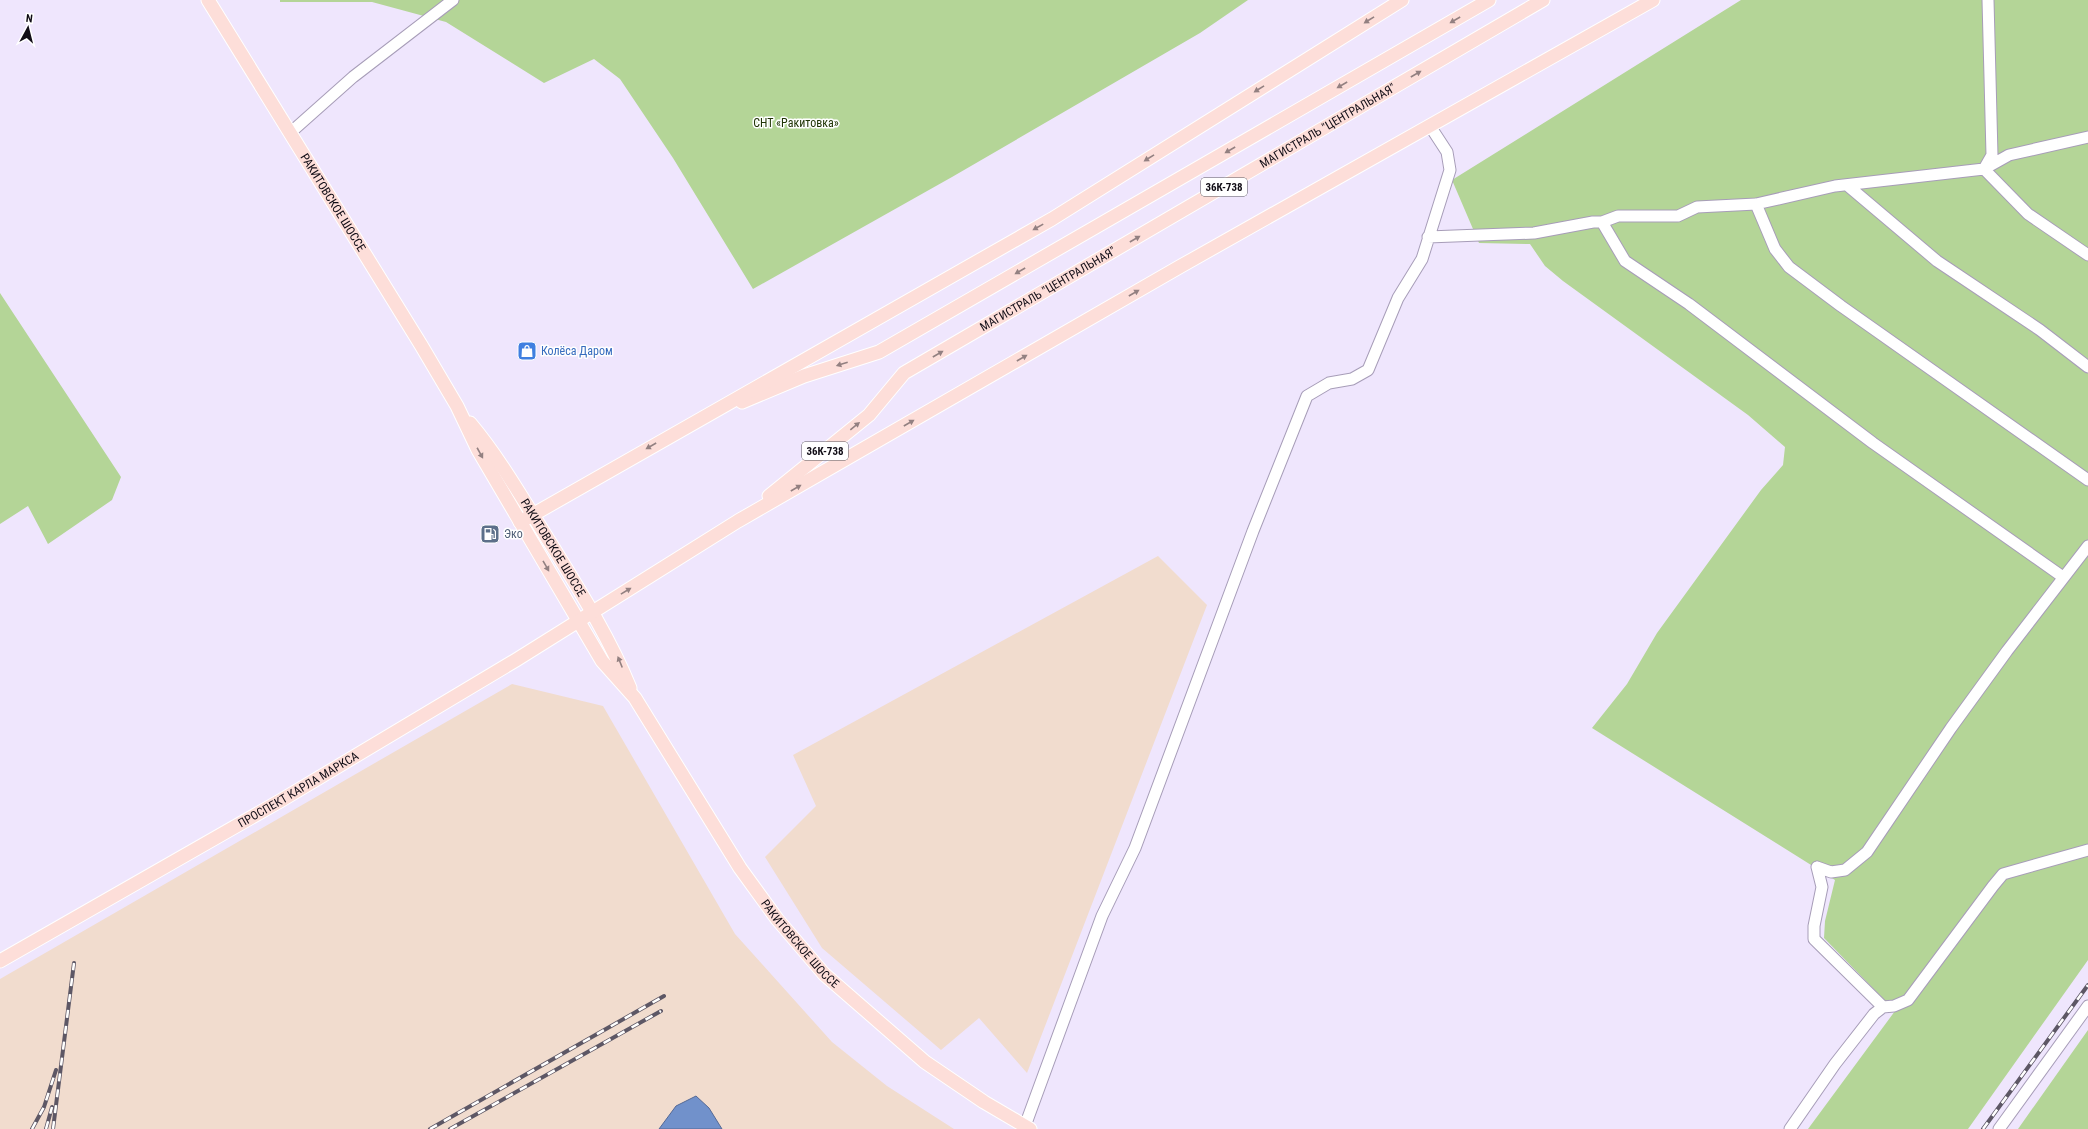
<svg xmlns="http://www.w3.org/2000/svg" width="2088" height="1129" font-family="'Roboto Condensed',sans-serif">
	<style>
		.industrial { fill: #f1dcce }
		.green { fill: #b4d597 }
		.water { fill: #7191cb; stroke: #546995 }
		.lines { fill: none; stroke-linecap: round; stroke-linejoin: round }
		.minor-casing { stroke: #a79db8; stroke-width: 13 }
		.major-casing { stroke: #fff; stroke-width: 15 }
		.minor { stroke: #fff; stroke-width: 11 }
		.major { stroke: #fdded9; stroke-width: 13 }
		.rail-casing { stroke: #5d5765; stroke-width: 4 }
		.rail { stroke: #fff; stroke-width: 2.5; stroke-dasharray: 8; stroke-linecap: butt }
		.oneway { fill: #938081 }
		.labels { text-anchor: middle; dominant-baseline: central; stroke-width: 3; stroke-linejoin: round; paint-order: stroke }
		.shield { fill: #fff; stroke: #58565c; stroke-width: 1 }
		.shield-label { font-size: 11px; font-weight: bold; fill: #110d16 }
		.park-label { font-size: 12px; fill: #203506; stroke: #fff }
		.street-label { font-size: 12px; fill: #110d16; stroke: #fff }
		.shop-label { font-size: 12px; fill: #366cbe; stroke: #fff; text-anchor: start }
		.service-label { font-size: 12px; fill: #4e5e75; stroke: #fff; text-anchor: start }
	</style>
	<rect width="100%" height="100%" fill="#efe6fd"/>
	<!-- industrial -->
	<path class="industrial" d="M1158,556L1207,605L1027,1073L979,1018L941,1050L822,948L765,857L816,806L793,755Z
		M512,684L603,706L735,934L832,1042L887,1086L954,1129H0V979Z"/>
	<!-- green -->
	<path class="green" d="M280,0H1248L1200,33L952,177L753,289L673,158L620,79L594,59L544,83L446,22L372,2H280Z
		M1741,0H2088V960L1968,1129H1808L1895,1011L1824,938L1825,921L1835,880L1592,728L1627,684L1657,633L1761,490L1783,465L1785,447L1748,415L1563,281L1545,266L1530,244L1479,243L1452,180Z
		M0,293L121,477L112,500L48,544L28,506L0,524Z
		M2088,1030V1129H2018Z"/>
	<!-- water -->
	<path class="water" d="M696,1096L709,1108L722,1129H659L676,1106Z"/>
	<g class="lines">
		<!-- minor casing -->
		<g class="minor-casing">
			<path id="minor" d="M1988,0L1992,155L1984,169L2028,214L2088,255
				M290,133L353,77L453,0
				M1847,185L1937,261L2040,330L2088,367
				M1756,204L1775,249L1789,267L1841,306L2088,480
				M1602,222L1625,261L1689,304L1873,443L2063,577
				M1428,237L1534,233L1593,222H1602L1618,216H1678L1697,207L1756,204L1835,186L1984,169L2009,155L2088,137
				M1817,867L1831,872L1845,870L1867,852L1951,728L2007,651L2088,546
				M1883,1007L1894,1006L1908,1000L1993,886L2003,874L2088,850
				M1025,1126L1102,916L1135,848L1253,531L1307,396L1329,383L1352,379L1368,370L1398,298L1422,259L1450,170L1447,152L1430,126
				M1790,1129L1835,1064L1874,1014L1883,1007L1814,939V926L1822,887L1817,867
				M1999,1129L2088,1006"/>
		</g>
		<!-- major casing -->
		<g class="major-casing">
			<g id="major">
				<path id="s1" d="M208,0L421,345L457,406L478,450L602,661L635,698L740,868L777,919L824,974L925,1062L984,1102L1030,1129"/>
				<path d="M742,402L804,376L879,352L1489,0"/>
				<path id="s2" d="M470,423C501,460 525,503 551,544C580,591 609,637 630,688"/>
				<path id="s3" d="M769,496L869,415L904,373L1543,0"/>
				<path d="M520,522L1052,219L1402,0"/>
				<path id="s4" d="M0,961L280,801L516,660L738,521L1181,266L1653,0"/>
			</g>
		</g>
		<!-- minor -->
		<use href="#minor" class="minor"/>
		<!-- major -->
		<use href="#major" class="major"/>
		<!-- rail casing -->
		<g class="rail-casing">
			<path id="rail" d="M32,1129L44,1107L56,1070
				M46,1129L52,1107
				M53,1129L74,963
				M430,1129L664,996
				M450,1129L661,1011
				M1983,1129L2088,985"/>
		</g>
		<!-- rail -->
		<use href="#rail" class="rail"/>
	</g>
	<!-- one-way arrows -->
	<defs><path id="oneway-solid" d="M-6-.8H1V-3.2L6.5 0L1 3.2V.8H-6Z"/></defs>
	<g class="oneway">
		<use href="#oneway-solid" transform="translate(1369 20) rotate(148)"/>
		<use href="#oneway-solid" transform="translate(1455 20) rotate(150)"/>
		<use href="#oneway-solid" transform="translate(1416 74) rotate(-30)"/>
		<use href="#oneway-solid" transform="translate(1342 85) rotate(150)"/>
		<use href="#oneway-solid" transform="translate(1259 89) rotate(148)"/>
		<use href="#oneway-solid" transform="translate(1230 150) rotate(150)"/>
		<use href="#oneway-solid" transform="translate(1149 158) rotate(148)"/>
		<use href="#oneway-solid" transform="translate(1038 227) rotate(151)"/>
		<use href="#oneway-solid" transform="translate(1135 239) rotate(-30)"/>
		<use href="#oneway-solid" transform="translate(1020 271) rotate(150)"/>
		<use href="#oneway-solid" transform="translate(1134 293) rotate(-30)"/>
		<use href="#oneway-solid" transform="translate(938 354) rotate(-30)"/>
		<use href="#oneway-solid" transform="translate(1022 358) rotate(-30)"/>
		<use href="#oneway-solid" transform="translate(842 364) rotate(162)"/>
		<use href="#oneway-solid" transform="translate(909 423) rotate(-30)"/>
		<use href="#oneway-solid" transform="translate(855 426) rotate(-39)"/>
		<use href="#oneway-solid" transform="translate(651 446) rotate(150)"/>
		<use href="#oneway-solid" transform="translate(480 453) rotate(61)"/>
		<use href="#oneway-solid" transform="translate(796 488) rotate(-30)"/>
		<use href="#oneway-solid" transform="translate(546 566) rotate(60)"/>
		<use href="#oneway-solid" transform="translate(626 591) rotate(-31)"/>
		<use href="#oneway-solid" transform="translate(620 662) rotate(-112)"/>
	</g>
	<!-- icons -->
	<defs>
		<g id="shop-square" transform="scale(1)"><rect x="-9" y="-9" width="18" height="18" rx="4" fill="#3f7fe0" stroke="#fff"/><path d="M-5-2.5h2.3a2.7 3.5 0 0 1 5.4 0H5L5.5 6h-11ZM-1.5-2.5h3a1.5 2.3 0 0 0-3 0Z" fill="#fff"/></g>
		<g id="fuel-square" transform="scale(1)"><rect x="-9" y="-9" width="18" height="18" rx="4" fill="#5c6f8a" stroke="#fff"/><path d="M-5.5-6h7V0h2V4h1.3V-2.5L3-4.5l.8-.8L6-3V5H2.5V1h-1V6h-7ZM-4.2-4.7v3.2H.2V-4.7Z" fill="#fff"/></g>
	</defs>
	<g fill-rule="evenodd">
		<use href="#shop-square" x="527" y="351"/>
		<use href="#fuel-square" x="490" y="534"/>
	</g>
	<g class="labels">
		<!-- shield labels -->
		<g class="shield">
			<rect x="1201" y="178" width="46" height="18" rx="3"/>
			<rect x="802" y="442" width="46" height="18" rx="3"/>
		</g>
		<g class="shield-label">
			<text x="1224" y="187">36К-738</text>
			<text x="825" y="451">36К-738</text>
		</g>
		<!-- park labels -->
		<g class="park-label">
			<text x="796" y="123">СНТ «Ракитовка»</text>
		</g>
		<!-- street labels -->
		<g class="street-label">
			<text stroke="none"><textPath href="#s3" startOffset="674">МАГИСТРАЛЬ "ЦЕНТРАЛЬНАЯ"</textPath></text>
			<text stroke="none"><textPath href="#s1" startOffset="238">РАКИТОВСКОЕ ШОССЕ</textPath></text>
			<text stroke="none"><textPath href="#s3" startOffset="350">МАГИСТРАЛЬ "ЦЕНТРАЛЬНАЯ"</textPath></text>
			<text stroke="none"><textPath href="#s2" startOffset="150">РАКИТОВСКОЕ ШОССЕ</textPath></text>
			<text stroke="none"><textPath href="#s4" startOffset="344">ПРОСПЕКТ КАРЛА МАРКСА</textPath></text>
			<text stroke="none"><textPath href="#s1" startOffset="1116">РАКИТОВСКОЕ ШОССЕ</textPath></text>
		</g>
		<!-- shop labels -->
		<g class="shop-label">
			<text x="541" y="351">Колёса Даром</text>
		</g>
		<!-- service labels -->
		<g class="service-label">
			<text x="504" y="534">Эко</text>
		</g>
	</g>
	<!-- north arrow -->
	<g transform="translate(28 28) rotate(7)" stroke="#ffffff" stroke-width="3" paint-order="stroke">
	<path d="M0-3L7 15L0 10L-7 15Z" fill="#110d16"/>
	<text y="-6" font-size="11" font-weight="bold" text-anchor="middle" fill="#110d16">N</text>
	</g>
</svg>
